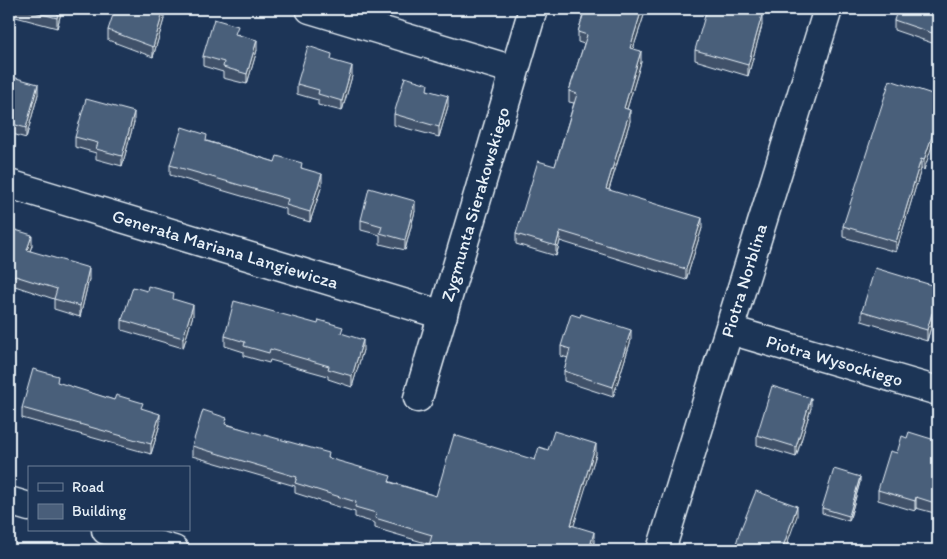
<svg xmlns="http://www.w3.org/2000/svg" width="947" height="559" font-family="Itim,sans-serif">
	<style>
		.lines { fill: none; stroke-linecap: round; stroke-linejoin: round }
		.minor-casing { stroke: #e8f1f8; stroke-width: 31 }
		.minor { stroke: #1d3557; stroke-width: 28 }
		.wall { fill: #3f5169; stroke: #e8f1f8 }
		.shaded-wall { fill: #334255; stroke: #e8f1f8 }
		.building { fill: #495e7a; stroke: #e8f1f8 }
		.labels { text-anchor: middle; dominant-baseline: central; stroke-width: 4.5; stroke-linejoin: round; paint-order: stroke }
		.street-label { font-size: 18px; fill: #e8f1f8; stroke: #1d3557 }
	</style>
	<rect width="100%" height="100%" fill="#1d3557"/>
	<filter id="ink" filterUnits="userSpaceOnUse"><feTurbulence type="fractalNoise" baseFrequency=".02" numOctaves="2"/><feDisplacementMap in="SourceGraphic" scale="10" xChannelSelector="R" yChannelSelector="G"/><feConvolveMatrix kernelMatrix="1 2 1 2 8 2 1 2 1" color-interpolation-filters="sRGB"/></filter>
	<g filter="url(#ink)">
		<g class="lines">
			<!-- minor casing -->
			<g class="minor-casing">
				<g id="minor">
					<path d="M310,9L514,70"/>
					<path id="s1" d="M9,184L443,315"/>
					<path id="s2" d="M730,330L938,391"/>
					<path id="s3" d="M418,398L533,9"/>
					<path d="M9,501L29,507"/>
					<path d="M106,530L174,550"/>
					<path id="s4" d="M661,550L828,9"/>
				</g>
			</g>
			<!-- minor -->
			<use href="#minor" class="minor"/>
		</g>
		<!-- wall -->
		<path class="wall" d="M12,9H62L57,28L12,16Z
			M585,9H646L633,49L641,62L627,109L630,121L609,190L702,228L686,280L560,241L556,256L516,244V234L555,166L574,103L569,102V91L584,44L578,42V32Z
			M938,9V45L894,30V20Z
			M164,19L153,57L108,40V30Z
			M762,25L748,76L695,60V50Z
			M238,34L257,50L247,84L223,78V72L203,66V56Z
			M332,60L352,76L342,111L318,105V100L297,94V84Z
			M9,76L38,94L26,138L9,133Z
			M428,90L448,106L439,137L394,125V114Z
			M938,96L924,170L921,169L896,252L843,237V226Z
			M134,122L122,166L96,159V153L75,147V137Z
			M207,141L275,162L302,168L322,185L310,222L286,215V209L170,175V165Z
			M415,211L405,250L380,244V235L361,230V220Z
			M9,228L32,245L30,251L89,279L80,317L54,309V299L9,284Z
			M938,287V325L932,323L927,341L862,321V311Z
			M174,300L193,315L183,348L122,330V320Z
			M343,334L363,350L352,387L328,379V376L270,360L269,363L244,356V352L225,346V336Z
			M631,340L613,397L564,381V371L568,358L561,356V346Z
			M58,383L143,409L160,424L151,454L22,418V408Z
			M811,408L796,457L757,445V435Z
			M227,424L329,458L391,482L436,496L535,460L548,450L596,454L573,526L594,542L592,550H429V544L375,528V523L355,517V512L295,493V486L192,456V446Z
			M907,438L938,441V514L916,508L915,511L878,500V490Z
			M860,482L849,521L822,513V508Z"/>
		<!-- shaded-wall -->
		<path class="shaded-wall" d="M59,9H62L57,28V18Z
			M164,9V19L153,57V47Z
			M642,9H646L630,58V48Z
			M762,15V25L748,76V65Z
			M257,40V50L247,84V74Z
			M641,51V62L624,119V108Z
			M352,66V76L342,111V101Z
			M38,84V94L26,138V128Z
			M448,96V106L439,137V127Z
			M630,110V121L606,199V189Z
			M134,112V122L122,166V156Z
			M938,118V128L924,170V160Z
			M921,159V169L896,252V242Z
			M322,174V185L310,222V212Z
			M415,201V211L405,250V240Z
			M702,218V228L686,280V269Z
			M560,231V241L556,256V246Z
			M32,235V245L27,260V250Z
			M89,268V279L80,317V306Z
			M193,305V315L183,348V338Z
			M932,313V323L927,341V330Z
			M631,330V340L613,397V387Z
			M363,340V350L352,387V376Z
			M811,398V408L796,457V447Z
			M160,414V424L151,454V444Z
			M596,444V454L571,535V525Z
			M860,477V482L849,521V516Z
			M916,497V508L915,511V501Z
			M797,506V516L785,550H782Z
			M594,532V542L592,550H589Z"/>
		<!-- building -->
		<path class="building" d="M23,9H59L57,18Z
			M115,9H164L153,47L108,30Z
			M585,9H642L630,48L641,51L624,108L630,110L606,189L702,218L686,269L560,231L556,246L516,234L538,161L555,166L577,94L569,91L587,35L578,32Z
			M707,9H719L731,12L732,9H740L762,15L748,65L695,50Z
			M898,9H938V35L894,20Z
			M214,19L238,26L235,34L257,40L247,74L223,67L224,62L203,56Z
			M308,46L332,54L331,60L352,66L342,101L318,94L319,90L297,84Z
			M9,76L38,84L26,128L9,123Z
			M405,77L428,84L427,90L448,96L439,127L394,114Z
			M890,80L938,96V118L924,160L921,159L896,242L843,226Z
			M86,99L134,112L122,156L96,149L98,143L75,137Z
			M182,127L207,135L206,141L275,162L277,156L302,163L301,168L322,174L310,212L286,205L288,199L170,165Z
			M369,188L415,201L405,240L380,233L382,226L361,220Z
			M9,228L32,235L27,250L89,268L80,306L54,299L57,289L9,274Z
			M875,268L938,287V314L932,313L927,330L862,311Z
			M148,286L174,293L173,299L193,305L183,338L122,320L133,287L147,291Z
			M234,301L318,324L319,320L343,327L341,333L363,340L352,376L328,369L329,366L270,349L269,353L244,346L245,342L225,336Z
			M571,314L580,317L581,314L631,330L613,387L564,371L570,349L561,346Z
			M33,369L58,376L57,382L114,400L116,395L143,403L141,408L160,414L151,444L22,408Z
			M772,386L811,398L796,447L757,435Z
			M203,410L227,418L225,424L329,453L328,458L391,476L389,482L436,496L454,435L535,460L539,447L548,450L554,431L596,444L571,525L594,532L589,550H474L462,547L461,550H448L429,545L432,535L375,518L376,513L355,507L356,502L295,483L297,477L192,446Z
			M909,432L938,441V504L916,497L915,501L878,490L890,451L897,453L902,436L907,438Z
			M834,469L860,477L849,516L822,508Z
			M756,491L797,506L782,550H734L740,531Z"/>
	</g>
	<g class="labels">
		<!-- street labels -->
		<g class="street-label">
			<text stroke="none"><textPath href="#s3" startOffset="202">Zygmunta Sierakowskiego</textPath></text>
			<text stroke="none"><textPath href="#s1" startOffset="226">Generała Mariana Langiewicza</textPath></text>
			<text stroke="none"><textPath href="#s4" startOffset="282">Piotra Norblina</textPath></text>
			<text stroke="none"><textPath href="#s2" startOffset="109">Piotra Wysockiego</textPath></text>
		</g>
	</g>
	<!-- margin -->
	<rect width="947" height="559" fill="none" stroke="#1d3557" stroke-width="30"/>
	<rect x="15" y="15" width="917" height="529" fill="none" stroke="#e8f1f8" stroke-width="2" filter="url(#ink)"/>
	<!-- legend -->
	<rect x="28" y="466" width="162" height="65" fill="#1d3557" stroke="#6e8097"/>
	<rect x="38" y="483" width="25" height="8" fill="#1d3557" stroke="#6e8097"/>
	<text x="72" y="492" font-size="15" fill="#e8f1f8">Road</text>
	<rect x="38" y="504" width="25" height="15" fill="#495e7a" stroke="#6e8097"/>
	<text x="72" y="516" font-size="15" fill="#e8f1f8">Building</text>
</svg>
